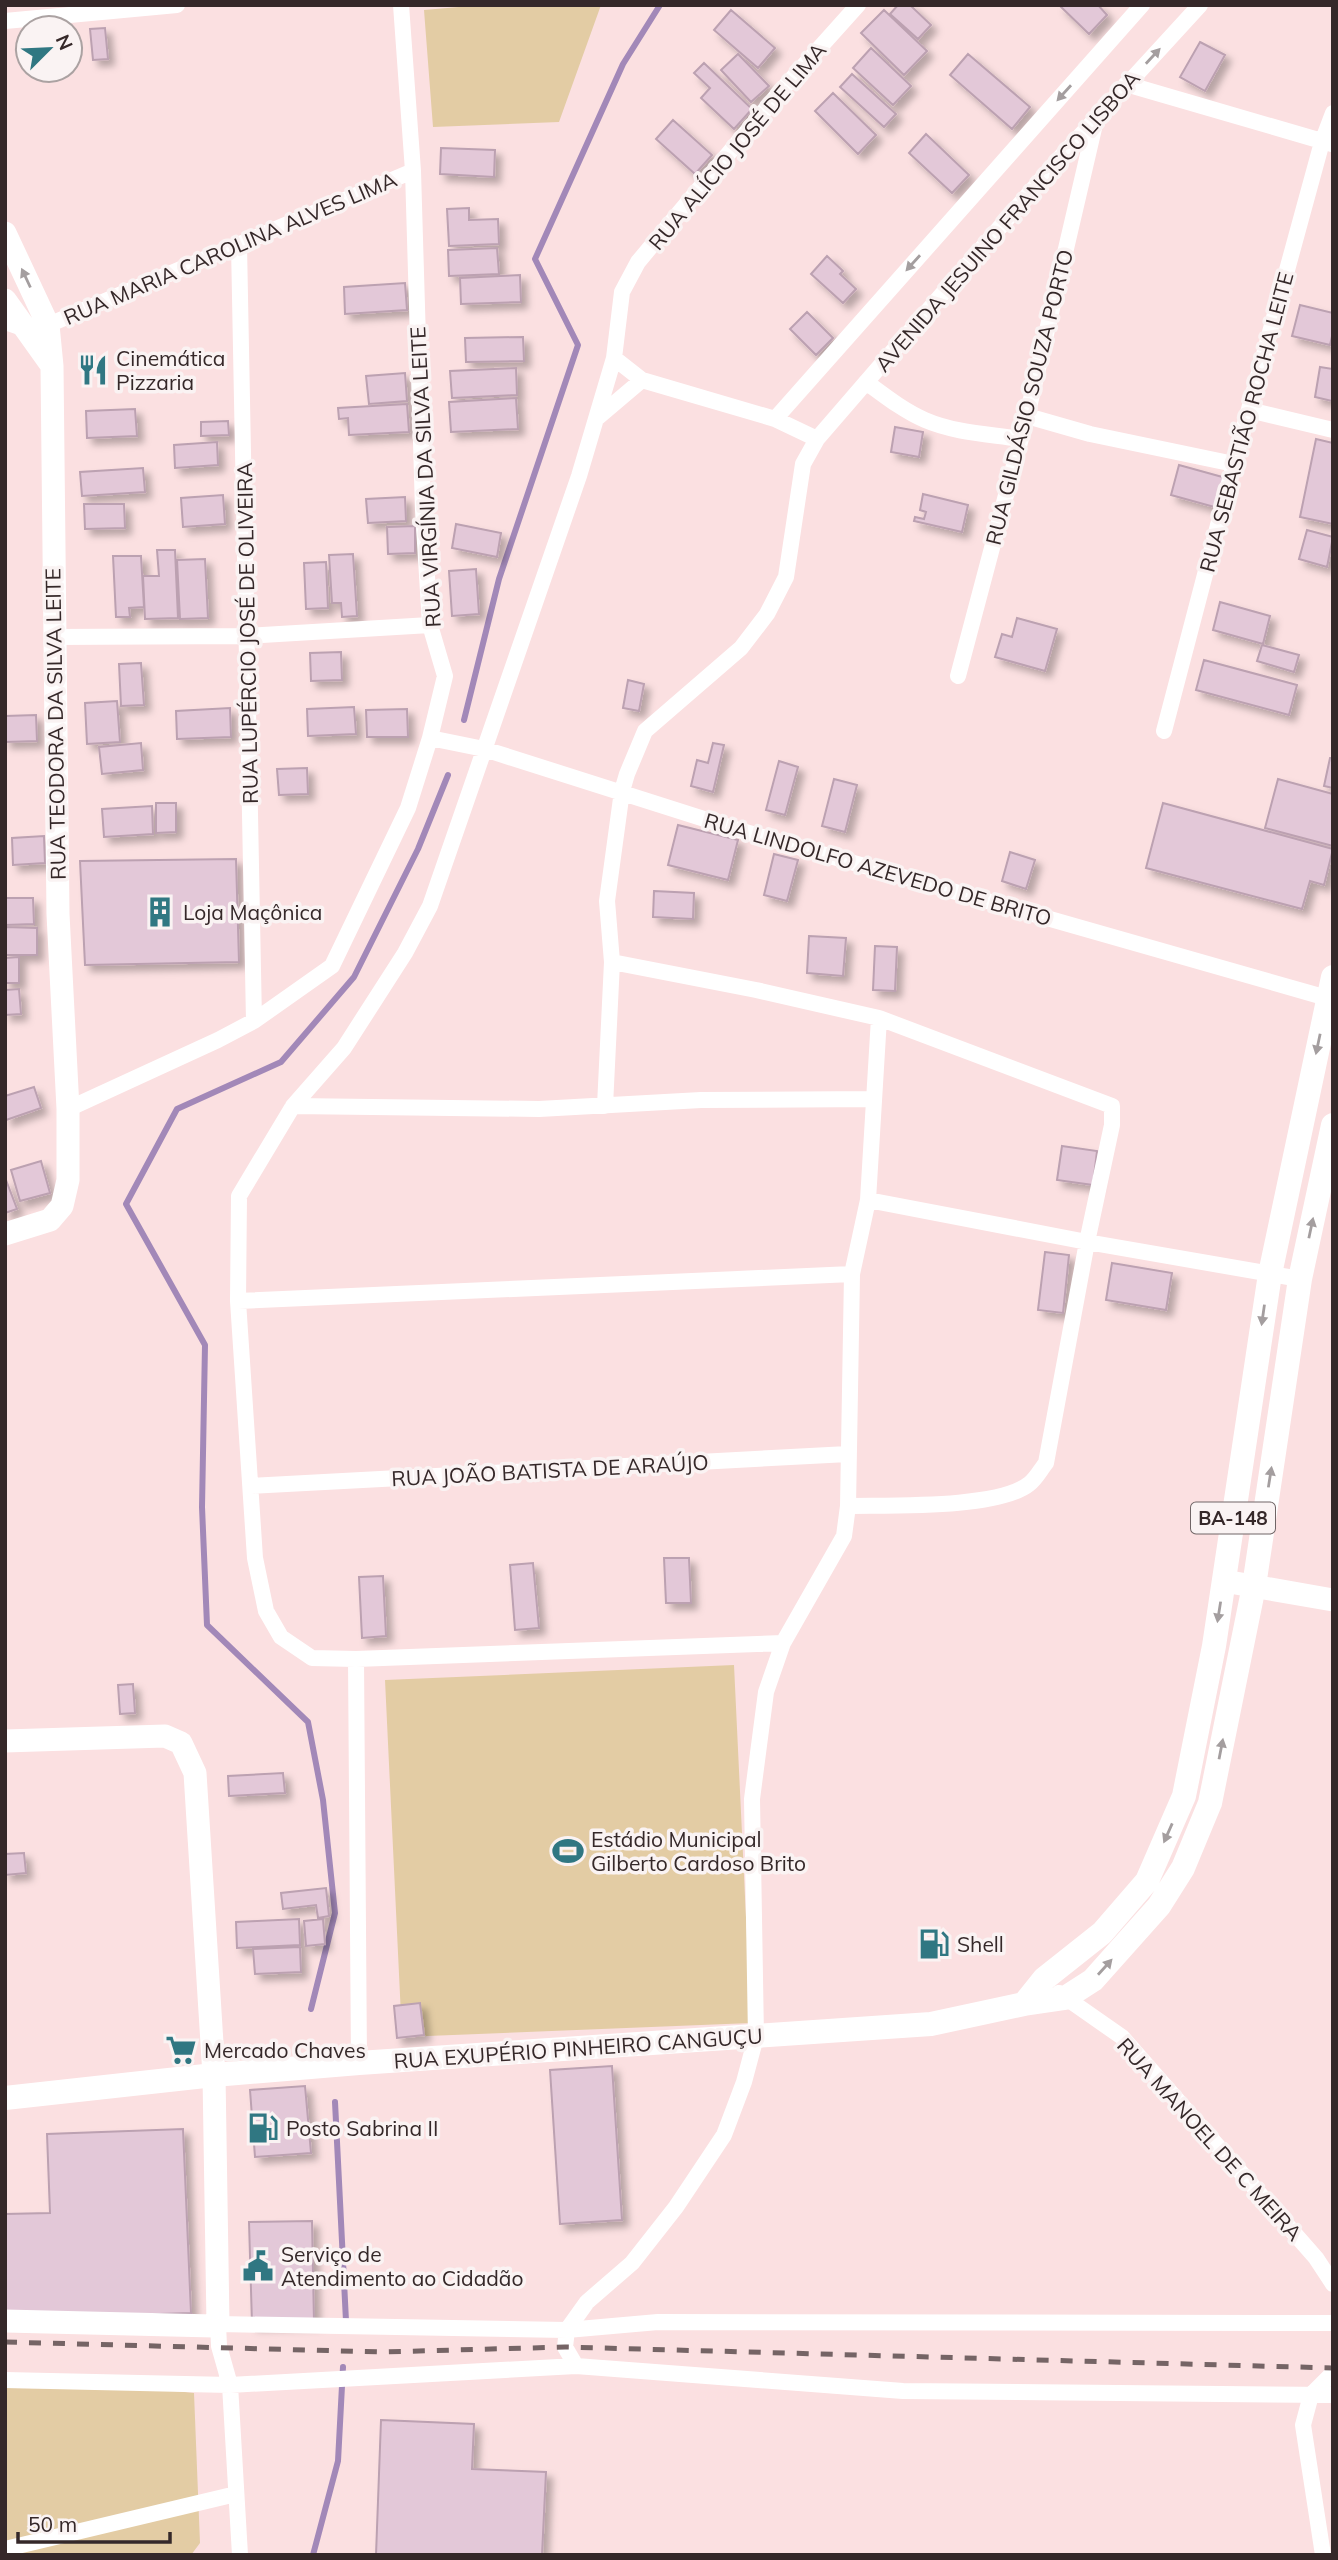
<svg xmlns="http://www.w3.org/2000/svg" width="1338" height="2560" font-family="Mulish,sans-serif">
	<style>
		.green { fill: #e3cca4 }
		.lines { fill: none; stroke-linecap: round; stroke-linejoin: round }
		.stream { stroke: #a288b8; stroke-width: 6 }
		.building { fill: #e3c8d8; stroke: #bca1b1; stroke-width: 2; filter: url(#shadow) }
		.street { stroke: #fff; stroke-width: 16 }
		.secondary { stroke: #fff; stroke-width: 23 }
		.primary { stroke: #fff; stroke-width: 24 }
		.rail { stroke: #756465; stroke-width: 5; stroke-dasharray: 12 12; stroke-linecap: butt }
		.oneway { fill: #a49e9f }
		.labels { text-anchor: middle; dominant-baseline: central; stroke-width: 7; stroke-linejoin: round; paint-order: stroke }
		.shield { fill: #faf3f3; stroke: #706566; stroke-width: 2 }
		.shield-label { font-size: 19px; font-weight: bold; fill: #352829 }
		.street-label { font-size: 21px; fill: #352829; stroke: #faf3f3 }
		.poi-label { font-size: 21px; fill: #352829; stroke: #faf3f3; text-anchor: start }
	</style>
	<defs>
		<filter id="shadow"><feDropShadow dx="6" dy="6" stdDeviation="3.5" flood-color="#0004"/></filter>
	</defs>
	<rect width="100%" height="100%" fill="#fbe0e1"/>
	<!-- green -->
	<path class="green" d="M482,5H601L559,122L433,127L424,10Z
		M734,1665L751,2023L402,2037L385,1680Z
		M5,2388L155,2389L194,2393L200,2543L191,2555H5Z"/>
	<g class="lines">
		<!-- stream -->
		<path class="stream" d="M464,720L499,579L578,345L535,259L623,64L660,5
			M311,2009L335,1913L323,1800L308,1722L207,1625L202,1507L205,1345L126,1204L177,1109L281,1062L354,977L418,849L448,775
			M335,2102L346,2321
			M313,2555L338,2461L343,2367"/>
	</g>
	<!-- building -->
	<path class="building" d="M898,5H910L931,25L918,39L890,14Z
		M1059,5H1098L1107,15L1089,34Z
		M731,10L775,48L758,68L714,30Z
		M884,10L927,51L904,75L861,33Z
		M105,28L108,59L93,60L90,29Z
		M1200,42L1225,55L1205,91L1180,77Z
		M871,48L911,86L893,105L853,68Z
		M738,54L769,86L751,102L721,70Z
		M968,54L1030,107L1012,129L950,75Z
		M704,63L752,109L734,129L701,98L710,88L694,73Z
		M852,74L896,114L884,127L840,87Z
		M833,93L876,135L858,154L815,111Z
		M673,120L712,155L695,174L656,139Z
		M926,134L969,175L952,193L909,153Z
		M441,148L495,150L494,177L440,174Z
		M469,208V220L498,219L499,244L449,246L447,209Z
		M497,248L499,274L449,276L448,250Z
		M827,256L843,271L840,274L856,289L843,303L811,274Z
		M520,275L521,302L461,304L460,278Z
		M405,283L407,310L345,314L344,287Z
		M1300,305L1333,313V332L1330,345L1292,336Z
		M807,312L833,338L816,355L790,329Z
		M523,337L524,361L466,362L465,338Z
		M1320,367L1333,369L1332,401L1315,397Z
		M516,368L517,395L452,398L450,371Z
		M405,373L407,401L369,404L366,376Z
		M516,398L518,429L451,432L449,402Z
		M407,404L409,432L349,435L348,418L339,419L338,408Z
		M135,409L137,436L87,438L86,411Z
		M228,421L229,435L201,436V422Z
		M895,427L923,432L919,457L891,452Z
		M1316,439L1333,443V524L1300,517Z
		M217,442L218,465L175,468L174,445Z
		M1179,465L1226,478L1218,508L1171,495Z
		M143,468L145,492L82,496L80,472Z
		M923,494L968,505L962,532L914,521L915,517L924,519L926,512L920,510Z
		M223,495L225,524L183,527L181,498Z
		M405,497L406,521L368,523L366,499Z
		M84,504H124L125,528L85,529Z
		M456,524L501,533L497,557L452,548Z
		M415,526V553L388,554L387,527Z
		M1307,530L1333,537L1327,567L1299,559Z
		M157,550H175L178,618L145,619L143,576H159Z
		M353,554L357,616L342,617L341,603H332L329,555Z
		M113,556H141L144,607L129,608L130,617H116Z
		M205,559L208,618L180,619L177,560Z
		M326,562L328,608L306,609L304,563Z
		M476,569L479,614L452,616L449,571Z
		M1220,602L1270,616L1263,644L1213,630Z
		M1017,618L1057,629L1045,671L995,657L1002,634L1012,637Z
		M1262,645L1299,655L1294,672L1257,661Z
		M341,652L342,680L311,681L310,653Z
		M1204,660L1297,685L1289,715L1196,690Z
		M141,663L144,705L121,706L119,664Z
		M628,680L644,684L639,711L623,708Z
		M117,701L120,742L87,744L85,703Z
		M354,707L356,734L308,736L307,709Z
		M230,708L231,737L177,739L176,711Z
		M407,709L408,737H367L366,710Z
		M36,715L37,741L5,742V716Z
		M141,743L143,770L102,774L99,747Z
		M713,743L724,745L713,792L691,786L697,760L708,763Z
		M1330,758H1333V788L1324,786Z
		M779,761L798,767L785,815L766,810Z
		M307,768L308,794L279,795L277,769Z
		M834,779L857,785L845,832L822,826Z
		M1278,779L1333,794V846L1265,828Z
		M156,803H176V832L156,833Z
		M1163,803L1333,849L1324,885L1310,881L1302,909L1146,868Z
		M152,806L153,834L104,837L102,809Z
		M678,825L738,840L728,880L668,865Z
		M44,836L45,863L13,865L12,838Z
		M1010,852L1035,860L1026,889L1002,881Z
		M774,854L798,860L787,901L764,895Z
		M236,859L239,962L85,965L80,861Z
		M654,891L694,893L693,919L653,917Z
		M5,898H33L34,924L5,925Z
		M5,927L37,928V955H5Z
		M809,936L846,938L843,976L807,973Z
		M875,946L897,947L895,991L873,990Z
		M19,957V983H5V958Z
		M19,989L21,1014L5,1015V990Z
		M34,1087L41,1108L6,1120L5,1096Z
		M1062,1146L1097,1151L1093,1185L1057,1180Z
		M41,1161L50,1193L20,1201L11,1170Z
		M6,1180L17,1209L5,1213V1181Z
		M1045,1252L1069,1255L1063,1313L1038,1310Z
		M1112,1263L1172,1273L1166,1310L1106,1300Z
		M664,1558H689L691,1603H666Z
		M533,1563L539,1628L515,1630L510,1565Z
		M383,1576L386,1636L362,1638L359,1577Z
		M133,1684L135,1713L120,1714L118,1685Z
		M283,1773L285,1793L229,1796L228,1776Z
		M24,1853L26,1873L5,1875V1854Z
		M326,1888L329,1916L318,1918L316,1905L283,1909L281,1893Z
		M299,1919L300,1945L237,1948L236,1922Z
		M323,1919L325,1944L306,1946L304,1921Z
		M300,1947L301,1972L255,1974L253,1949Z
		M420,2003L424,2035L397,2038L394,2006Z
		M612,2066L622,2220L560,2224L550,2070Z
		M305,2086L311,2153L255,2157L250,2090Z
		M183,2129L191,2313L5,2319V2214L50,2213L47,2134Z
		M312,2221L314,2322L252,2324L249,2222Z
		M381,2420L474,2424L472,2469L546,2472L542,2555H376Z"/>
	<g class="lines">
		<!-- street -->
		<path class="street" d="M5,21L177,5
			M1126,84L1332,144
			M239,245L254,1021
			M5,322L28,330L48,325L413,171
			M614,358L642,380
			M866,382C885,396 904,411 925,420C955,433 989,434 1021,439
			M1249,410L1333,430
			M1027,416L1090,434L1234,464
			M596,419L642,380L775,419L817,439
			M775,419L1142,5
			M54,637L247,636L430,625
			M958,676L1027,416L1096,120
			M1164,731L1234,464L1322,142L1333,113
			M430,738L484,749L742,831L1327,998
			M612,962L756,990L879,1018L1112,1106V1125L1087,1242L1046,1463C1041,1469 1036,1479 1029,1484C998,1509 889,1505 848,1506
			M293,1106L539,1109L701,1100L874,1099
			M605,1106L612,962L607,901L622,791L627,774L645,731L741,648L767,614L786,577L803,464L817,439L1058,160L1200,5
			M68,1109L218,1040L254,1021L332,966L408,808L430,738L445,676L430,625L423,510L413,171L401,5
			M868,1200L1087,1242L1300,1279
			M238,1301L852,1274
			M251,1486L848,1454
			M783,1643L356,1659L312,1658L281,1637L266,1611L255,1558L238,1301L239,1196L293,1106L344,1048L405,953L430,906L579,476L614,358L622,292L638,262L779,93L858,5
			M356,1659L359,2063
			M1059,1993L1122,2037L1316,2258L1333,2284
			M576,2366L565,2347L567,2330L587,2302L632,2263L676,2207L724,2135L744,2082L756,2037L752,1799L766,1692L783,1643L844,1536L848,1506L852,1274L868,1200L879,1018
			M5,2380L230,2385L576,2366L903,2391L1333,2395
			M5,2549L236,2494
			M240,2555L230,2385L219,2346L218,2324L567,2330L658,2322L1333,2323
			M1323,2555L1303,2425L1311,2395L1333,2373"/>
		<!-- secondary -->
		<path class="secondary" d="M5,233L48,325L52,366L58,914L68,1109V1180L62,1206L50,1220L5,1234
			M5,300L50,363
			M1224,1581L1333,1600
			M5,1741L165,1736L181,1743L195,1773L214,2075L218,2324L214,2326L5,2321"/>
		<!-- primary -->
		<path class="primary" d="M1024,2004L1044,1979L1102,1933L1147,1881L1184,1796L1214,1646L1270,1274L1333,977
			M5,2098L214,2075L359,2063L931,2024L1024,2004L1065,1998L1093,1980L1159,1906L1183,1868L1210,1803L1254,1586L1300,1279L1333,1125"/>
		<!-- rail -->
		<path class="rail" d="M5,2342L382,2352L565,2347L1333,2368"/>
	</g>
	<!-- one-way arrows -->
	<defs><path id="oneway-solid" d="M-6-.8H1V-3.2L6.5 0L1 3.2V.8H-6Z" transform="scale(1.75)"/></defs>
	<g class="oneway">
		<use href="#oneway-solid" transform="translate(1153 56) rotate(-47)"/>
		<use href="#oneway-solid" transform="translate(1064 93) rotate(132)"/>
		<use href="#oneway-solid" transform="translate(913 263) rotate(132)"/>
		<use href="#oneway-solid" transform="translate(26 278) rotate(-115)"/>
		<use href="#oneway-solid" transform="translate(1318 1044) rotate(102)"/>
		<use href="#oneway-solid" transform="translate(1311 1228) rotate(-78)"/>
		<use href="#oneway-solid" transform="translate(1263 1315) rotate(98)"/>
		<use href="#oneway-solid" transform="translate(1270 1477) rotate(-81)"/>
		<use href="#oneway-solid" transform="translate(1219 1612) rotate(99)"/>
		<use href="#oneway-solid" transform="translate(1221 1749) rotate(-79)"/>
		<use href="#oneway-solid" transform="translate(1168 1833) rotate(114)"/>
		<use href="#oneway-solid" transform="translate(1105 1967) rotate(-48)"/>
	</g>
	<!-- icons -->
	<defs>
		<g id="restaurant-bare" transform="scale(2.415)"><path d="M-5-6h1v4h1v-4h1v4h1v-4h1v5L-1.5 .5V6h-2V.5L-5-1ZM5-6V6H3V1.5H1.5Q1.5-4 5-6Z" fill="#307782" stroke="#faf3f3" stroke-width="2.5" paint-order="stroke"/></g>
		<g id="building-bare" transform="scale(2.415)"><path d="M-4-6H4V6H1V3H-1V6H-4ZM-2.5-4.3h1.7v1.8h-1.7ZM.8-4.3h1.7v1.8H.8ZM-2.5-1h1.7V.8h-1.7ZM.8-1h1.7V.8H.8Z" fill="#307782" stroke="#faf3f3" stroke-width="2.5" paint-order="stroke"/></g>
		<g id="stadium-bare" transform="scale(2.415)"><path d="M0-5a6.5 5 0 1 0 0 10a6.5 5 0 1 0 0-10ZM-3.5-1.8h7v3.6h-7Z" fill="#307782" stroke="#faf3f3" stroke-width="2.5" paint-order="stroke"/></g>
		<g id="fuel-bare" transform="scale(2.415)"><path d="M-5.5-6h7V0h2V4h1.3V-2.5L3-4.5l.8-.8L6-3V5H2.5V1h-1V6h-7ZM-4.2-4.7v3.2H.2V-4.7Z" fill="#307782" stroke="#faf3f3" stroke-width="2.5" paint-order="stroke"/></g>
		<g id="supermarket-bare" transform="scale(2.415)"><path d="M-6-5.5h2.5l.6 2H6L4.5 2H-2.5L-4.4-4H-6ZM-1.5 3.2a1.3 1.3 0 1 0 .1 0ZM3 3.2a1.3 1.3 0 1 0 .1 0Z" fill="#307782" stroke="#faf3f3" stroke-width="2.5" paint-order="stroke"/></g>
		<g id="civic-bare" transform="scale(2.415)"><path d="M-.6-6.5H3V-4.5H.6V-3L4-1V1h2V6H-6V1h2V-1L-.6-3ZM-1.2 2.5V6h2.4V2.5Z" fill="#307782" stroke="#faf3f3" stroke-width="2.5" paint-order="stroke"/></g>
	</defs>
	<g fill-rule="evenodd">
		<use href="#restaurant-bare" x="93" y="370"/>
		<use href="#building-bare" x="160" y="912"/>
		<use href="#stadium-bare" x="568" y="1851"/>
		<use href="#fuel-bare" x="934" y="1944"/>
		<use href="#supermarket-bare" x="181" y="2050"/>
		<use href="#fuel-bare" x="263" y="2128"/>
		<use href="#civic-bare" x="258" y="2266"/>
	</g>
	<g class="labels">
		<!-- shield labels -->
		<rect class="shield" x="1191" y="1502.5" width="84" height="31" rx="5"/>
		<g class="shield-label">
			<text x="1233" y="1518">BA-148</text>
		</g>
		<!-- street labels -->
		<g class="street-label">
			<text transform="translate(737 146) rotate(-50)">RUA ALÍCIO JOSÉ DE LIMA</text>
			<text transform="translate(1007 221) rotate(-49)">AVENIDA JESUINO FRANCISCO LISBOA</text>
			<text transform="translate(230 248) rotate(-23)">RUA MARIA CAROLINA ALVES LIMA</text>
			<text transform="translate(1029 397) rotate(-76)">RUA GILDÁSIO SOUZA PORTO</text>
			<text transform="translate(1246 422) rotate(-75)">RUA SEBASTIÃO ROCHA LEITE</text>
			<text transform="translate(425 477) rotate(-93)">RUA VIRGÍNIA DA SILVA LEITE</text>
			<text transform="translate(247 633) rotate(-91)">RUA LUPÉRCIO JOSÉ DE OLIVEIRA</text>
			<text transform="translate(55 724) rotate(-91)">RUA TEODORA DA SILVA LEITE</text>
			<text transform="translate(878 869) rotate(16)">RUA LINDOLFO AZEVEDO DE BRITO</text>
			<text transform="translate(550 1470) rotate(-3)">RUA JOÃO BATISTA DE ARAÚJO</text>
			<text transform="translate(578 2048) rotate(-4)">RUA EXUPÉRIO PINHEIRO CANGUÇU</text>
			<text transform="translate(1210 2139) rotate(48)">RUA MANOEL DE C MEIRA</text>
		</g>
		<!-- poi labels -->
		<g class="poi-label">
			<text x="116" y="358">Cinemática<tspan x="116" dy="24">Pizzaria</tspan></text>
			<text x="183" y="912">Loja Maçônica</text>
			<text x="591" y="1839">Estádio Municipal<tspan x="591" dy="24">Gilberto Cardoso Brito</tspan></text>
			<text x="957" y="1944">Shell</text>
			<text x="204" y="2050">Mercado Chaves</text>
			<text x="286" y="2128">Posto Sabrina II</text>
			<text x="281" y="2254">Serviço de<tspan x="281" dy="24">Atendimento ao Cidadão</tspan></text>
		</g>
	</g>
	<!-- border -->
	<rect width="1338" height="2560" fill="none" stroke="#352829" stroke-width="14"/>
	<!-- north arrow -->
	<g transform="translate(49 49) rotate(66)"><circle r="33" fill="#faf3f3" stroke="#aba2a2" stroke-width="2"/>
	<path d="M0-5L12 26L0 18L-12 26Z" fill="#307782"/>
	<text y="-10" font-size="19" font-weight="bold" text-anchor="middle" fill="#352829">N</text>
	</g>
	<!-- scale -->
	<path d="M18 2532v10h152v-10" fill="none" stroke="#352829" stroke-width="3.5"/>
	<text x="28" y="2532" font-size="21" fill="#352829" stroke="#faf3f3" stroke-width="5" paint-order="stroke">50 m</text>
</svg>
